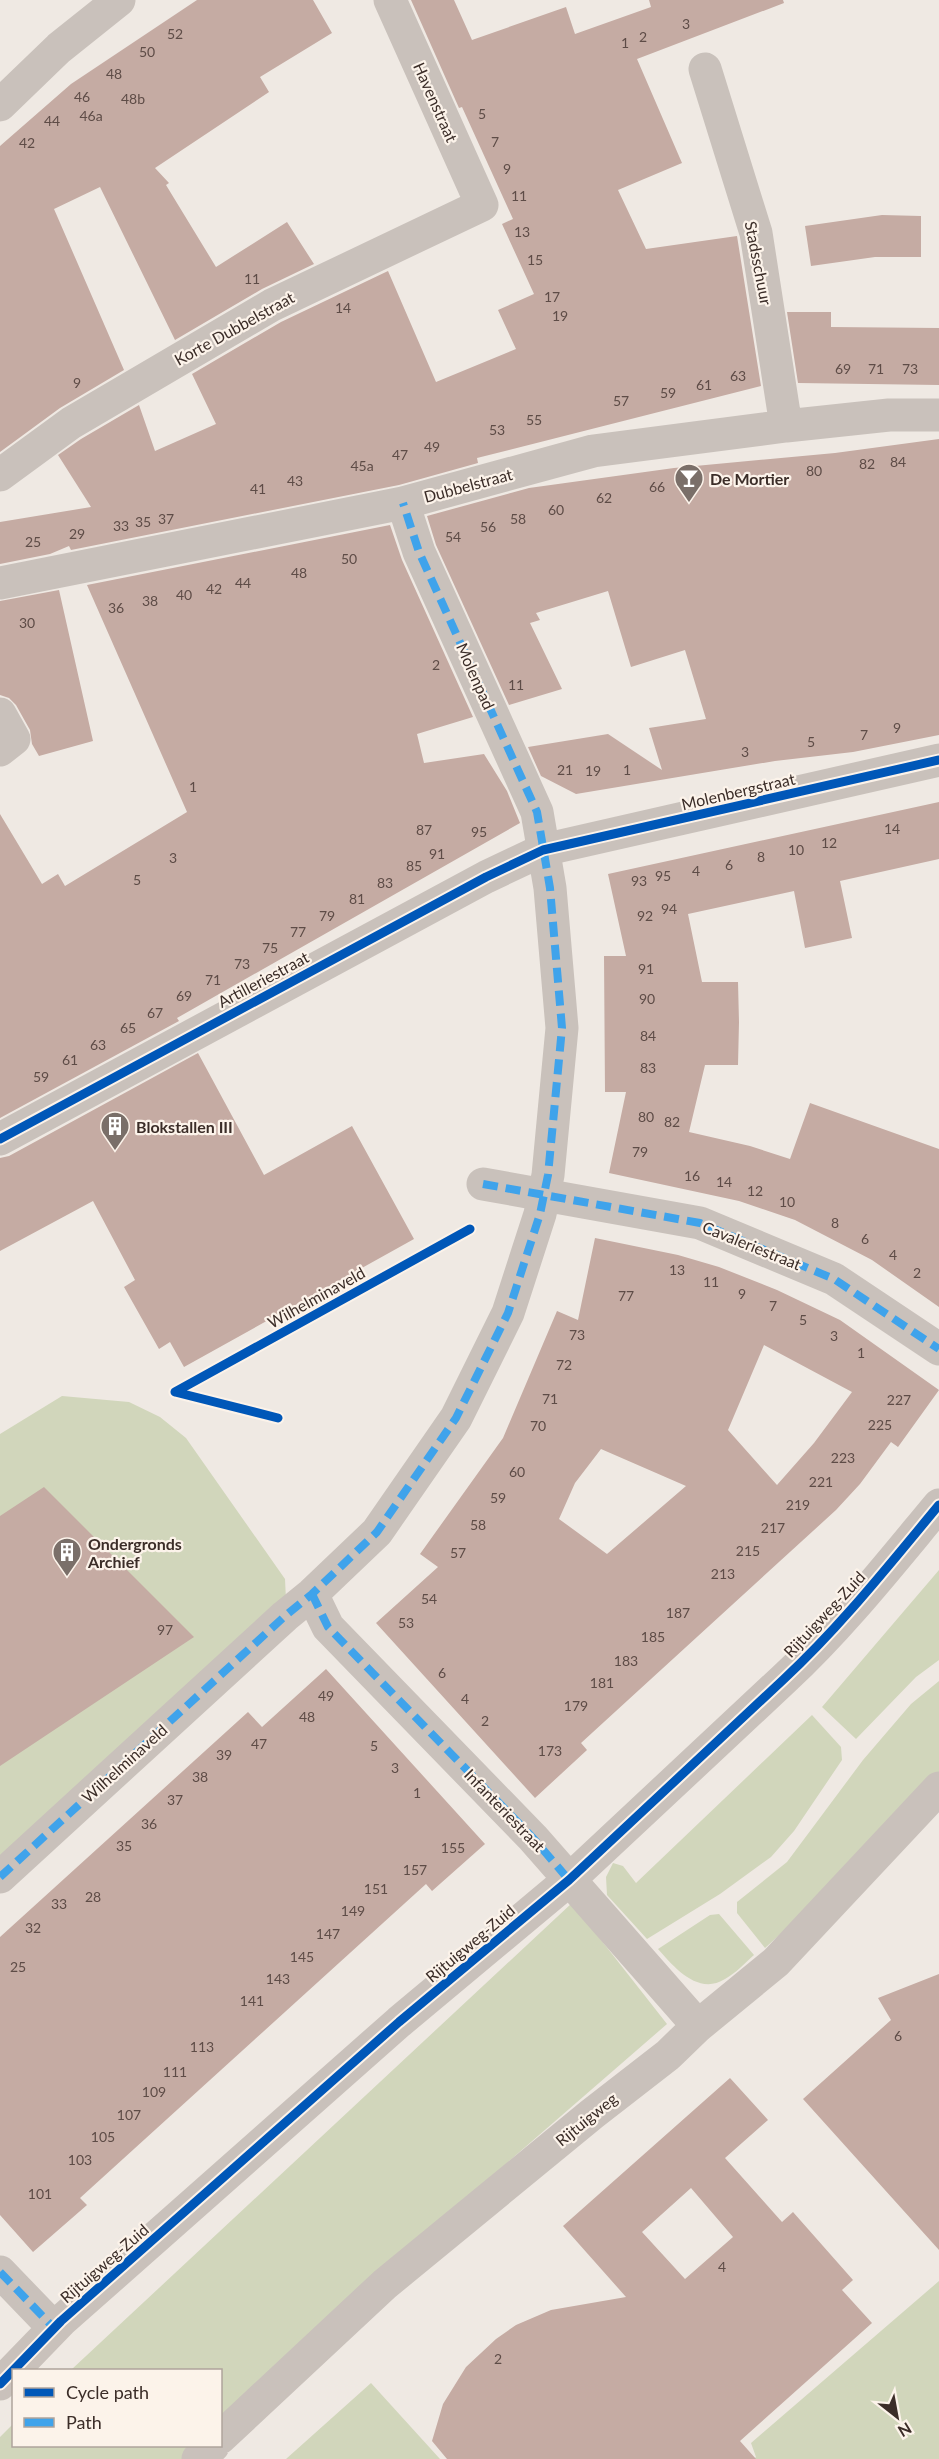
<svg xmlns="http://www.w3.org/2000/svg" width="939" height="2459" font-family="Lato,sans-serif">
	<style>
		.green { fill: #d1d6bb }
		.building { fill: #c5aba3; fill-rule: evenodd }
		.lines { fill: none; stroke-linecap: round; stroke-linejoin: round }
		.minor { stroke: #c9c1bb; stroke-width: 33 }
		.quiet { stroke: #3fa3eb; stroke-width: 8; stroke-dasharray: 15 8; stroke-linecap: butt }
		.cycleway-casing { stroke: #fcf3ea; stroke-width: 13 }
		.cycleway { stroke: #0057b8; stroke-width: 9 }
		.labels { text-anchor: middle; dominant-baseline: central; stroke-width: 4.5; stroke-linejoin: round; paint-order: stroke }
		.number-label { font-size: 14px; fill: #5e4c47 }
		.street-label { font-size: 16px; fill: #3b2d28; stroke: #fcf3ea }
		.poi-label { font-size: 16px; font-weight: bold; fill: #3b2d28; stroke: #fcf3ea; text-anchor: start }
	</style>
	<rect width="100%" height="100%" fill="#efe9e3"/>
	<!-- green -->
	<path class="green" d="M62,1396L129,1402L160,1417L186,1438L285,1579L286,1600L0,1859V1434Z
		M939,1570V1660L916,1677L856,1739L822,1707Z
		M939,1681V1774L823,1895L765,1948L737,1913V1902L787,1862L863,1760L911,1704Z
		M812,1715L841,1747L842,1760L794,1831L771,1857L720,1894L647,1939L607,1895L606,1877L613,1863L623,1866L636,1883Z
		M572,1903L667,2024L469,2196L221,2422L220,2370H71Z
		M719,1914L754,1955C745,1963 736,1973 725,1979C698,1996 674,1967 658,1949L710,1915Z
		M939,2281V2459H754L756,2457L751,2443Z
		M371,2383L440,2459H286Z
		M13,2424L14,2446H197L183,2459H0V2437Z"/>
	<!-- building -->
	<path class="building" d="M197,0H313L332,33L260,77L269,92L155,168L169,183L166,185L216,267L287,222L314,264L262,289L175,340L100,187L54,209L124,370L60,408L0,452V146L71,84Z
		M411,0H454L472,40L566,7L575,34L651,7L649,0H783L784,3L637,59L682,163L618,190L646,249L737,236L761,386L477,458L478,463L399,485L71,550L69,546L50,554L0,564V522L91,507L58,455L81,439L139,405L155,451L216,424L192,374L281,322L388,271L436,382L516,349L498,310L534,294L502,224L513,219L462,107L459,108Z
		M882,215L921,216V257H875L811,266L805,226Z
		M787,312H831V327L939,328V385L798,383Z
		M939,439V735L853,752L775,761L576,794L541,776L528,747L608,734L662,770L649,728L706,719L685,650L631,667L608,591L536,613L540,620L530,623L562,689L509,705L436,545L427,516L529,488L674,468L835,453Z
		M390,525L402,560L473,717L417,734L424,763L484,754L507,791L520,823L177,1018L179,1021L0,1118V814L42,884L58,874L65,886L187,812L87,585Z
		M59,590L93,741L39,756L32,744L30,730L16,705L9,698L0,695V601Z
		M939,802V859L840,881L852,938L805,948L794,891L688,914L702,982H738L739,1022L738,1065H705L689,1132L750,1146L790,1159L810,1103L939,1149V1307L872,1260L795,1220L739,1201L609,1173L626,1092H605L604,956H626L608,874Z
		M198,1053L264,1175L352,1126L414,1239L184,1367L170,1342L159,1349L124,1287L135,1280L93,1201L0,1251V1158L9,1156Z
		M595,1238L678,1255L719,1267L777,1290L840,1320L939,1390L898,1447L891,1442L860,1484L836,1510L581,1743L587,1750L535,1798L376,1623L438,1567L420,1554L503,1438L557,1311L578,1320ZM764,1345L852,1392L814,1443L777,1485L728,1430ZM601,1449L686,1486L607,1554L559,1519L575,1483Z
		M44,1487L194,1637L0,1766V1516Z
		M326,1669L485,1844L432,1891L426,1884L80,2198L87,2205L33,2252L0,2215V1937L248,1712L262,1727Z
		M939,1974V2250L803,2099L891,2020L878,1998Z
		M730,2078L768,2120L725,2158L782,2222L793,2212L853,2280L842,2290L872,2323L740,2441L756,2459H447L432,2441L443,2404L466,2367L496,2339L516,2325L551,2310L626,2297L563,2226ZM691,2188L733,2237L685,2279L642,2232Z"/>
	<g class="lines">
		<!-- minor -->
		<path class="minor" d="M705,69L756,233L786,426
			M0,105L59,48L119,0
			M0,475L71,423L272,305L482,205L390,0
			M0,583L403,503L593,451L786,426L889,415H939
			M0,714L14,739L0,750
			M0,1139L486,877L543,850L939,760
			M483,1184L700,1223L834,1279L939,1349
			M312,1594L328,1627L533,1838L698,2026
			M0,1877L285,1616L312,1594L377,1532L456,1418L508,1313L540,1214L548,1175L562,1028L550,888L537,812L419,552L403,503
			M0,2272L54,2328
			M0,2384L61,2321L399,2022L569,1880L784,1679C841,1626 889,1565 939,1505
			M220,2438L385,2284L592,2114L668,2055L698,2026L776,1962L939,1788
			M198,2459L213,2446"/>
		<!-- quiet -->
		<path class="quiet" d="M483,1184L700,1223L834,1279L939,1349
			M312,1594L328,1627L533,1838L569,1880
			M0,1877L285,1616L312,1594L377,1532L456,1418L508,1313L540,1214L548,1175L562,1028L550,888L537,812L419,552L403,503
			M0,2272L54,2328"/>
		<!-- cycleway casing -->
		<g class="cycleway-casing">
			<path id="cycleway" d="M0,1139L486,877L543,850L939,760
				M175,1392L470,1229
				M175,1392L278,1418
				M0,2384L61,2321L399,2022L569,1880L784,1679C841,1626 889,1565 939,1505"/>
		</g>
		<!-- cycleway -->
		<use href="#cycleway" class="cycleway"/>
	</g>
	<!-- icons -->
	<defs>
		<g id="bar-pin" transform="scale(1.5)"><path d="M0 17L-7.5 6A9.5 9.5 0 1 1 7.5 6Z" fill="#7a6f69" stroke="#fcf3ea"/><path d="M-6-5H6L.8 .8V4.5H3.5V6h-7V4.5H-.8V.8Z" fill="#fff"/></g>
		<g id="building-pin" transform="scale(1.5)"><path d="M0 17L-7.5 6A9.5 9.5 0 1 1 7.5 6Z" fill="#7a6f69" stroke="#fcf3ea"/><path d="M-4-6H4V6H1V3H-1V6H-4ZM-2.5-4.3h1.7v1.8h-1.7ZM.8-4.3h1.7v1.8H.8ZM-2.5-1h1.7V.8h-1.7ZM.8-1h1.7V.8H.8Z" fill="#fff"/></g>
	</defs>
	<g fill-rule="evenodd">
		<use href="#bar-pin" x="689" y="478"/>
		<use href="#building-pin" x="115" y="1126"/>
		<use href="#building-pin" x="67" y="1552"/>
	</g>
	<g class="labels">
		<!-- number labels -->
		<g class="number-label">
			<text x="686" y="23">3</text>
			<text x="175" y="33">52</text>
			<text x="643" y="36">2</text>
			<text x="625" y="42">1</text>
			<text x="147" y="51">50</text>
			<text x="114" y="73">48</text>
			<text x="82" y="96">46</text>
			<text x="133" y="98">48b</text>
			<text x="482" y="113">5</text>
			<text x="91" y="115">46a</text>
			<text x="52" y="120">44</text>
			<text x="495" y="141">7</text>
			<text x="27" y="142">42</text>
			<text x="507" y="168">9</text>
			<text x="519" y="195">11</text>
			<text x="522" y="231">13</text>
			<text x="535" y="259">15</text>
			<text x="252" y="278">11</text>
			<text x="552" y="296">17</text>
			<text x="343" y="307">14</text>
			<text x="560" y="315">19</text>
			<text x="843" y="368">69</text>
			<text x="876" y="368">71</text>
			<text x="910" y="368">73</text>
			<text x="738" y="375">63</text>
			<text x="77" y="382">9</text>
			<text x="704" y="384">61</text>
			<text x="668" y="392">59</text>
			<text x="621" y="400">57</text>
			<text x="534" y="419">55</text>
			<text x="497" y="429">53</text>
			<text x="432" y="446">49</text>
			<text x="400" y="454">47</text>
			<text x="898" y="461">84</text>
			<text x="867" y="463">82</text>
			<text x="362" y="465">45a</text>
			<text x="814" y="470">80</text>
			<text x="295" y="480">43</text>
			<text x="657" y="486">66</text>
			<text x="258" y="488">41</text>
			<text x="604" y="497">62</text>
			<text x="556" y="509">60</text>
			<text x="166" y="518">37</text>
			<text x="518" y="518">58</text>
			<text x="143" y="521">35</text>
			<text x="121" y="525">33</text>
			<text x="488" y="526">56</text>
			<text x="77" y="533">29</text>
			<text x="453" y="536">54</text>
			<text x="33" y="541">25</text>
			<text x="349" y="558">50</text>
			<text x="299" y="572">48</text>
			<text x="243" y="582">44</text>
			<text x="214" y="588">42</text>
			<text x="184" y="594">40</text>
			<text x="150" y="600">38</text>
			<text x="116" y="607">36</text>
			<text x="27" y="622">30</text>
			<text x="436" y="664">2</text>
			<text x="516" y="684">11</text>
			<text x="897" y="727">9</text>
			<text x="864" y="734">7</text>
			<text x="811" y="741">5</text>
			<text x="745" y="751">3</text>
			<text x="565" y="769">21</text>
			<text x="627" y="769">1</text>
			<text x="593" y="770">19</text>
			<text x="193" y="786">1</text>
			<text x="892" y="828">14</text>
			<text x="424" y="829">87</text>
			<text x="479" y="831">95</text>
			<text x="829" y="842">12</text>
			<text x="796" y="849">10</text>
			<text x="437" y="853">91</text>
			<text x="761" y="856">8</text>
			<text x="173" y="857">3</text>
			<text x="729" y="864">6</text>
			<text x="414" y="865">85</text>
			<text x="696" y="870">4</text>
			<text x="663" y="875">95</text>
			<text x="137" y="879">5</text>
			<text x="639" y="880">93</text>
			<text x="385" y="882">83</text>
			<text x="357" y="898">81</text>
			<text x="669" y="908">94</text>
			<text x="327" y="915">79</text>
			<text x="645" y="915">92</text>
			<text x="298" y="931">77</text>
			<text x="270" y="947">75</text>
			<text x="242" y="963">73</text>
			<text x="646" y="968">91</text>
			<text x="213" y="979">71</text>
			<text x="184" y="995">69</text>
			<text x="647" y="998">90</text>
			<text x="155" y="1012">67</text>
			<text x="128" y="1027">65</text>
			<text x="648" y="1035">84</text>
			<text x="98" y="1044">63</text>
			<text x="70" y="1059">61</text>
			<text x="648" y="1067">83</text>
			<text x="41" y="1076">59</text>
			<text x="646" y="1116">80</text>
			<text x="672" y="1121">82</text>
			<text x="640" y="1151">79</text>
			<text x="692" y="1175">16</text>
			<text x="724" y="1181">14</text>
			<text x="755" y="1190">12</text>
			<text x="787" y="1201">10</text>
			<text x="835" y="1222">8</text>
			<text x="865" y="1238">6</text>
			<text x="893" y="1254">4</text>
			<text x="677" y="1269">13</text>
			<text x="917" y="1272">2</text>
			<text x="711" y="1281">11</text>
			<text x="742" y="1293">9</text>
			<text x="626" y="1295">77</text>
			<text x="773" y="1305">7</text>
			<text x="803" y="1319">5</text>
			<text x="577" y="1334">73</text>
			<text x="834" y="1335">3</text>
			<text x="861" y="1352">1</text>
			<text x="564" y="1364">72</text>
			<text x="550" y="1398">71</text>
			<text x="899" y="1399">227</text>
			<text x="880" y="1424">225</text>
			<text x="538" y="1425">70</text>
			<text x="843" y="1457">223</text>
			<text x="517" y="1471">60</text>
			<text x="821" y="1481">221</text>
			<text x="498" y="1497">59</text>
			<text x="798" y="1504">219</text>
			<text x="478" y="1524">58</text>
			<text x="773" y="1527">217</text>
			<text x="748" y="1550">215</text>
			<text x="458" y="1552">57</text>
			<text x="723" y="1573">213</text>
			<text x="429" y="1598">54</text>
			<text x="678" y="1612">187</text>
			<text x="406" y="1622">53</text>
			<text x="165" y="1629">97</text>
			<text x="653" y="1636">185</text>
			<text x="626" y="1660">183</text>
			<text x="442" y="1672">6</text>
			<text x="602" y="1682">181</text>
			<text x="326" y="1695">49</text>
			<text x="465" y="1698">4</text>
			<text x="576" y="1705">179</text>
			<text x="307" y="1716">48</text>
			<text x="485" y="1720">2</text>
			<text x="259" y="1743">47</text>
			<text x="374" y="1745">5</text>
			<text x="550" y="1750">173</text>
			<text x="224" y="1754">39</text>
			<text x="395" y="1767">3</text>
			<text x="200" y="1776">38</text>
			<text x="417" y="1792">1</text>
			<text x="175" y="1799">37</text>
			<text x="149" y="1823">36</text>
			<text x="124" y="1845">35</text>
			<text x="453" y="1847">155</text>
			<text x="415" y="1869">157</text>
			<text x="376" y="1888">151</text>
			<text x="93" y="1896">28</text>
			<text x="59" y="1903">33</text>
			<text x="353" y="1910">149</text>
			<text x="33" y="1927">32</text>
			<text x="328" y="1933">147</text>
			<text x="302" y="1956">145</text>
			<text x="18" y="1966">25</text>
			<text x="278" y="1978">143</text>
			<text x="252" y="2000">141</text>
			<text x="898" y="2035">6</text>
			<text x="202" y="2046">113</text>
			<text x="175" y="2071">111</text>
			<text x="154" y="2091">109</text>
			<text x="129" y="2114">107</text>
			<text x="103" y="2136">105</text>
			<text x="80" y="2159">103</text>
			<text x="40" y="2193">101</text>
			<text x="722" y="2266">4</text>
			<text x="498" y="2358">2</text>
		</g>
		<!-- street labels -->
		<g class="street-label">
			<text transform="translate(436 102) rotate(66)">Havenstraat</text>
			<text transform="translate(759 263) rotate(79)">Stadsschuur</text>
			<text transform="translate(234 328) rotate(-29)">Korte Dubbelstraat</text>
			<text transform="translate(468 485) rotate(-15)">Dubbelstraat</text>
			<text transform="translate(476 676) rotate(66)">Molenpad</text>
			<text transform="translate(738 791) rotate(-13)">Molenbergstraat</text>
			<text transform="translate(263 979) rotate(-28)">Artilleriestraat</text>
			<text transform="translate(752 1245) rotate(22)">Cavaleriestraat</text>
			<text transform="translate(316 1297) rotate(-29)">Wilhelminaveld</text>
			<text transform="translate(824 1614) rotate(-47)">Rijtuigweg-Zuid</text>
			<text transform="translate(124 1763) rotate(-42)">Wilhelminaveld</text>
			<text transform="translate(505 1810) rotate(46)">Infanteriestraat</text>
			<text transform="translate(470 1943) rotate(-40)">Rijtuigweg-Zuid</text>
			<text transform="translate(586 2119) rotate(-39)">Rijtuigweg</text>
			<text transform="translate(104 2263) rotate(-41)">Rijtuigweg-Zuid</text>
		</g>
		<!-- poi labels -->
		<g class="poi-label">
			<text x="710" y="478">De Mortier</text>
			<text x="136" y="1126">Blokstallen III</text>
			<text x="88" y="1543">Ondergronds<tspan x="88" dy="18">Archief</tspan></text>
		</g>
	</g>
	<!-- legend -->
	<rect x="12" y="2369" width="210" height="78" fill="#fcf3ea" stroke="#afa49c" stroke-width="1.5"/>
	<rect x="24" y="2388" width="30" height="9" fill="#0057b8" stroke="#afa49c" stroke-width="1.5"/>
	<text x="66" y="2399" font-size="18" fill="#3b2d28">Cycle path</text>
	<rect x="24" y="2418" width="30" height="9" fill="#3fa3eb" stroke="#afa49c" stroke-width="1.5"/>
	<text x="66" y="2429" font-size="18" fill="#3b2d28">Path</text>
	<!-- north arrow -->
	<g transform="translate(897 2417) rotate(149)" stroke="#fcf3ea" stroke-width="4.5" paint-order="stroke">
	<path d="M0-4.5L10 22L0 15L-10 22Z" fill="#3b2d28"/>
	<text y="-9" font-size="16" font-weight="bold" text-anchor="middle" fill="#3b2d28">N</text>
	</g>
</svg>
